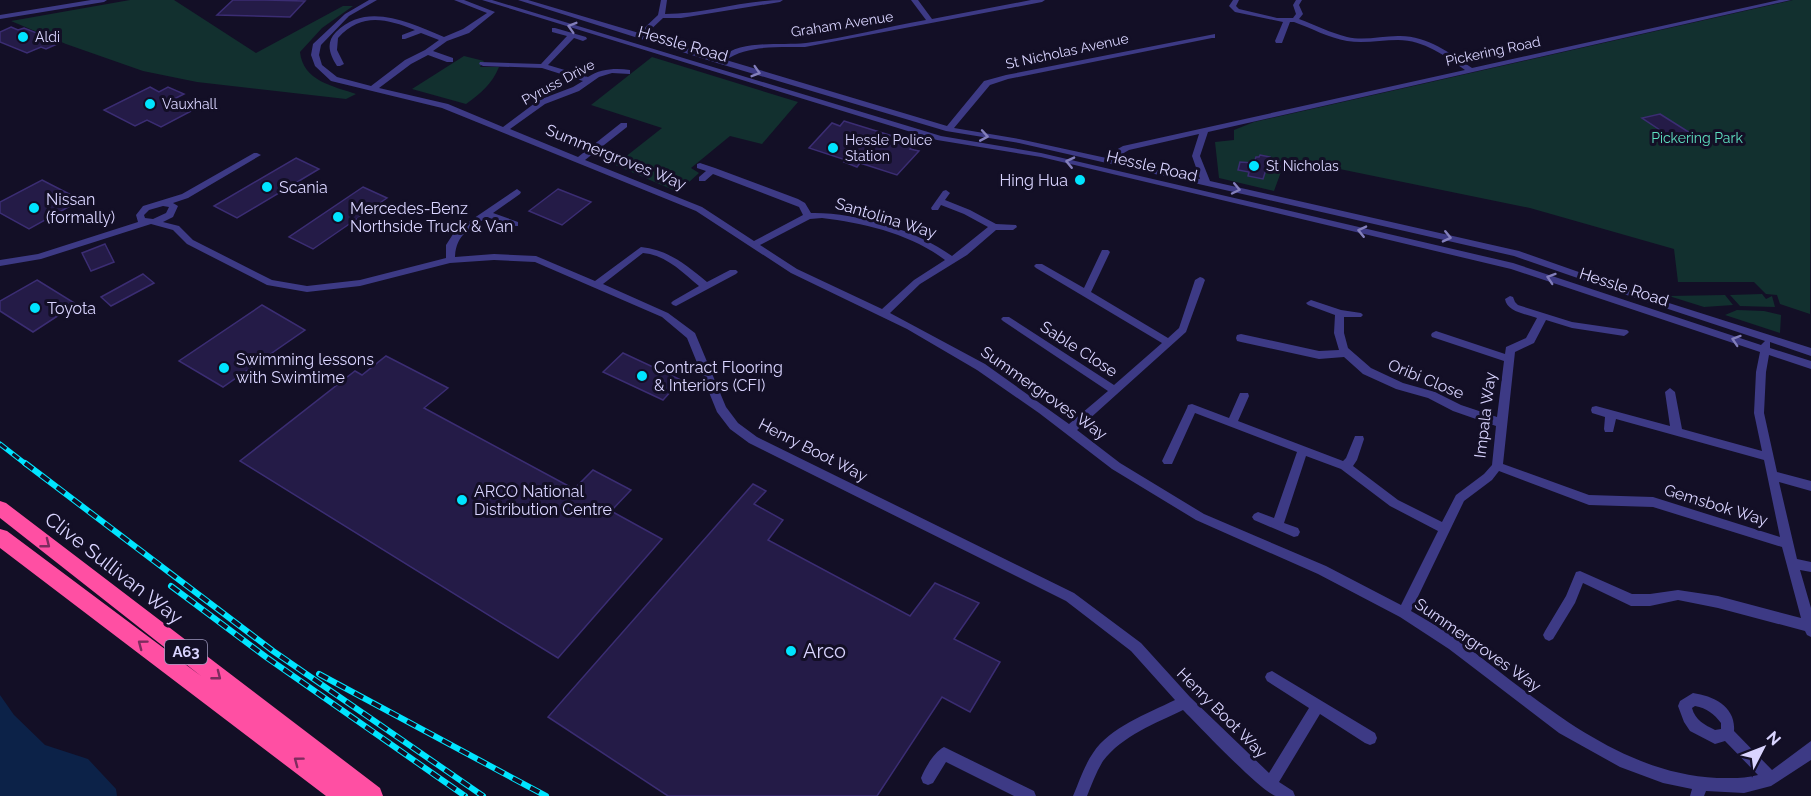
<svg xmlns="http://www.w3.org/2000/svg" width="1811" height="796" font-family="Raleway,sans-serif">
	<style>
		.green { fill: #12302f }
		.water { fill: #0c2248 }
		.building { fill: #241b47; stroke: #3b2d73; stroke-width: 1.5 }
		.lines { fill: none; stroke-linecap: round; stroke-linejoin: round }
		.minor { fill: #3d3a85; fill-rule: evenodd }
		.highway { fill: #ff4fa3; fill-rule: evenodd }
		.rail-far1-casing { stroke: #00e5ff; stroke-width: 5 }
		.rail-casing { stroke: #00e5ff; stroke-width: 6 }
		.rail-far1 { stroke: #130f26; stroke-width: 3; stroke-dasharray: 8; stroke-linecap: butt }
		.rail { stroke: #130f26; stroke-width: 4; stroke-dasharray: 10; stroke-linecap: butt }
		.oneway { stroke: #837fbc }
		.oneway2 { stroke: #7d2c5e }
		.poi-dot { fill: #00e5ff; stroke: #130f26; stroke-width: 2 }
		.labels { text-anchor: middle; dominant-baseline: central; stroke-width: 6; stroke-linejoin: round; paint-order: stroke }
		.far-street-label { font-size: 14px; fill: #d9d4ff; stroke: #130f26 }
		.far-poi-label { font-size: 14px; fill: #d9d4ff; stroke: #130f26; text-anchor: start }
		.far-park-label { font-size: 14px; fill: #5fe0c0; stroke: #130f26 }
		.shield { fill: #130f26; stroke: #9e99be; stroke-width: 1.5 }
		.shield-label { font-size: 15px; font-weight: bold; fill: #d9d4ff }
		.street-label { font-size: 16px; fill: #d9d4ff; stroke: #130f26 }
		.poi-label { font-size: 16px; fill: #d9d4ff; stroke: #130f26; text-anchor: start }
		.near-street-label { font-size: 20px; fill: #d9d4ff; stroke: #130f26 }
		.near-poi-label { font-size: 20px; fill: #d9d4ff; stroke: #130f26; text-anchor: start }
	</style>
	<rect width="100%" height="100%" fill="#130f26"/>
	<!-- green -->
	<path class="green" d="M130,0H174L256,53L343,6H353L322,28L300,52C303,81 333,86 356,94L346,99L197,82L143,71L66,44L11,21Z
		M1793,0H1811L1810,314L1780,304L1777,295L1766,294L1754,282H1678L1674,249L1530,208L1286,158L1274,191L1219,178L1215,142L1234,140V130L1254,122Z
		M464,56L484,61L480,67H499C492,84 481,93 466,104L412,89Z
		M652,57L798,102L762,144L730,136L691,168L699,173L678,192L615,165L662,128L591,105Z
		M1762,294L1766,299L1772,296L1775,307L1740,306L1730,295Z
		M1725,295L1733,305L1704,307L1669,296Z
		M1737,310L1764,311L1781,315L1780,333L1725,315Z"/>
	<!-- water -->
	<path class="water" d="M0,695L14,715L45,745L88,759L116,789L117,796H0Z"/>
	<!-- building -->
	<path class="building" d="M233,0H265L305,1L290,17L217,15Z
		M11,27L18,30L24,28L57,41L54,43L57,44L46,49L41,47L27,53L0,42V32Z
		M150,87L159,92L168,87L184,94L174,99L195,109L161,127L147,120L135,126L104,110Z
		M1660,114L1695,136L1682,140L1676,136L1672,138L1642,118Z
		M844,121L915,143L910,149L919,151L897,175L860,163L857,167L844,162L846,160L809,148L832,123L840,126Z
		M1260,155L1270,157L1263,179L1248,176L1249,172L1238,170L1240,162L1254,163L1256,157H1259Z
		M296,158L319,169L237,218L214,206Z
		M42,180L81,200L29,229L0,213V202Z
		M363,187L387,198L313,249L289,237Z
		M558,189L591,202L562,225L529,211Z
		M105,244L114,262L91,271L82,253Z
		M143,274L154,283L111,306L101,297Z
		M37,280L76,304L33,332L0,311V301Z
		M262,305L305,330L223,387L179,361Z
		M623,353L681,380L663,400L603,372Z
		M386,356L448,388L424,408L574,489L593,470L631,490L611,511L662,539L558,658L240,461L355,371L362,375Z
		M753,484L766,491L754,504L783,520L768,540L910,616L935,583L979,603L954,639L1000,662L970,712L942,697L877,796H668L548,717Z"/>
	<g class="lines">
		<!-- minor -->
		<path class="minor" d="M91,0H107L104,2L0,19V15Z
			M369,0H377L349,16L321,45L319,55L322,65L337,77L371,86L405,60L425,50L439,40L421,33L405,39H402V35L415,30C386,19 362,12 338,38L337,50L344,64L340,66H337C330,55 325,43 336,32C367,1 410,23 444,37L463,29L487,13L454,0H464L495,12L469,33L447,41L433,51L453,58V62H447L428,55L411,64L379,88L448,104L503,127L539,100L573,87L583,81L542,68L483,66L479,64L480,62L541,64L567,36L552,32V28H555L586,37L587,39L583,41L574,38L548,65L588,77C600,69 615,68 630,70V74L612,73L599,77L579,91L545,104L510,129L578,157L621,123H627V127L585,160L702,207L754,241L803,215L799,207L713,174L705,181H699V177L706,171L697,168V164L700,163L715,168L798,199L805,203L811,213C854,212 917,230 952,256L988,227L964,214L941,205L938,210H932L931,208L943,191L946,190L950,193L945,200L970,210L996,224L1016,225L1017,227L1013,230H996L967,255L920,284L890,313L985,364L1069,424L1108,391L1003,321L1001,319L1003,317H1009L1114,385L1162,343L1036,268L1034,266L1036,264H1042L1084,288L1102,250H1108L1110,252L1091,292L1168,338L1179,328L1195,280L1200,277L1203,278L1205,280L1186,332L1077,430L1120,463L1204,514L1326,566L1401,605L1438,531L1390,506L1341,469L1306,456L1284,523L1298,528L1300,532L1298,536L1294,537L1254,520L1252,517L1254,514L1258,512L1274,518L1297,452L1195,413L1172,464H1164L1162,461L1187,408L1188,405L1192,404L1229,418L1240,393H1248L1249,396L1238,421L1343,461L1346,458L1355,436H1363L1364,439L1357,460L1353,466L1398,500L1442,522L1456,495L1484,474L1492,465L1496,426L1453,411L1428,398L1396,389L1363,374L1344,357L1319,359L1241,342L1237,341L1236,338L1237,335L1241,334L1319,351L1339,350L1334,333L1335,315L1308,305L1306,303L1311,300L1341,310L1361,313L1363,315L1361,317H1344V333L1348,348L1371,368L1403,383L1435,392L1461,405L1497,417L1504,361L1432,337L1431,335L1432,333L1436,331L1505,354L1506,347L1526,338L1537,318C1526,314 1507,312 1505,299L1510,296L1513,297L1515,302L1518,305L1572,322L1627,330L1629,332L1627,334L1624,336L1572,328L1546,320L1534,343L1515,352L1503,464L1589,495L1653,497L1780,537L1764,460L1616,419L1613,432H1605L1604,429L1605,417L1592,413L1591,410L1592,407L1596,406L1670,426L1665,392L1670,388L1675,392L1682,429L1762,451L1754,413L1756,372L1760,352L1511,269L1041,157L937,140L482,0H492L941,136L1041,153L1513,263L1761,345L1765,341L1644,301L1514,256L1019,143L946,131L717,63L518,0H528L639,33L658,15L661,0H667L665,14C705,14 743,0 783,0L780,2L681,18H663L645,35L720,58C742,39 779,46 806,43C846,38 886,27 926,20L911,0H918L932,19L1031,0H1045L1042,2L805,47C780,47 747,45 726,60L947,126L984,81L1006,75L1215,34V38H1212L1008,79L990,85L954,128L1019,139L1111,159L1116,150L1123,146L1465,70C1445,56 1424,40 1398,40C1381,40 1364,44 1347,41C1329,38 1311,28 1294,22H1290L1282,43H1276L1275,41L1283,22L1235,12L1229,6L1233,0H1239L1236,6L1239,9L1277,18H1293L1296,14L1293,5L1296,0H1302L1299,5L1303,14L1299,19C1315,25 1331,33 1347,37C1364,41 1381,36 1398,36C1426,35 1450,53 1472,68L1779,0H1791L1208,132L1200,156L1210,181L1519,251L1650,297L1811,348V356L1770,342V348L1811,361V369L1769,355L1766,372L1764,413L1777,472L1811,481V491L1779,482L1797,559L1811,562V572L1800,570L1811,608V637L1807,635L1805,631L1718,608L1678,600L1650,606H1631L1583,583L1575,603L1553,639L1549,641L1545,639L1543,635L1545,631L1566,596L1576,572L1580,571L1632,594H1650L1678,590L1718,596L1801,618L1782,547L1653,507L1589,505L1499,471L1492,480L1464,501L1411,611C1428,621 1446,631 1462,643C1538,700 1617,773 1717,778C1731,778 1744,779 1758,775L1725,741L1715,744L1690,731L1684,722L1678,706L1680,701L1693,693C1714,696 1736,707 1734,731L1772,770L1811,741V760L1771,786L1744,793L1706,791L1704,796H1690L1692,789L1663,783L1620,767L1559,733L1449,649L1400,617L1318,574L1196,520L1112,469L1039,413L977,370L907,329L791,273L696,211L442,108L331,81L315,66L311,55L313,44L345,14ZM1199,134L1192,156L1200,179L1118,161L1122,154L1129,150ZM822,218C864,223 911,234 945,260L914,280L882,309L797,269L760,245L810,219ZM1695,706C1707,708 1714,714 1721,723V729L1715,730C1705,725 1695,720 1692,708Z
			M254,153H257L261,155L188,198L173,203L178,206L173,217L163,222L179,226L193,240L272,280L307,286L360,280L446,258V245L455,231L517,189L521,192L520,194L493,213L518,222V226H512L487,217C470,229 456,234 455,257L494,254L536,256L595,281L641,247C669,250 686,265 707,282L730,270H736L738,272L736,274L676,306L673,305L671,303L673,301L699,286C682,272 666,255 643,253L603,284L668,313L695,333L726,407L738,423L757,437L1074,593L1141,643L1190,697L1269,773L1309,708L1267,681L1265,677L1267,673L1272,671L1375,733L1377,738L1375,743L1370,745L1365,743L1320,714L1279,782L1293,791L1295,796C1289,796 1282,796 1276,796C1261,792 1198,725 1183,710C1156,723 1122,736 1103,761C1096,772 1092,784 1087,796H1073C1079,782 1084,766 1093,753C1110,727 1147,714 1175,700L1131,651L1066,601L749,443L730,429L717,412L687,338L662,317L535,262L494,260L450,263L360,286L307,292L267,285L187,244L173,230L151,224L41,259L0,266V260L38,254L138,222L136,215L143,206L182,194ZM163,206L169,207L166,213L153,219L145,218L144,215L149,210Z
			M944,747L1034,791L1036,796H1014L946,762L933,783L928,785L923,783L921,778C925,768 934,752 944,747Z"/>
		<!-- highway -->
		<path class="highway" d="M0,501L6,503L380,788L383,796H326L0,548V529L7,531L201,676L0,518Z"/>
		<!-- rail-far1 casing -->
		<g class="rail-far1-casing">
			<path id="rail-far1" d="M0,444L27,465"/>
		</g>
		<!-- rail casing -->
		<g class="rail-casing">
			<path id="rail" d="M25,463L273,651L483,796
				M171,586L266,657L465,796
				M319,674L546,796"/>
		</g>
		<!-- rail-far1 -->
		<use href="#rail-far1" class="rail-far1"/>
		<!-- rail -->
		<use href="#rail" class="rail"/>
	</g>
	<!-- one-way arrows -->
	<defs><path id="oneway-chevron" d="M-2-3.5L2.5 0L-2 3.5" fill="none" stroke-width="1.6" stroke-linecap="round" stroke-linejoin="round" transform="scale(1.5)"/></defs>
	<g class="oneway">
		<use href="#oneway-chevron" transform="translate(572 27) rotate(-163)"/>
		<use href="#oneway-chevron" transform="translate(756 72) rotate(17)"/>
		<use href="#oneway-chevron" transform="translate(984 136) rotate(10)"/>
		<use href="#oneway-chevron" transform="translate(1070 162) rotate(-167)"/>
		<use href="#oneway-chevron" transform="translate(1236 189) rotate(12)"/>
		<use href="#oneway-chevron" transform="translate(1362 231) rotate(-167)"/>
		<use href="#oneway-chevron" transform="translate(1447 237) rotate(13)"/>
		<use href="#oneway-chevron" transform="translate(1551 278) rotate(-162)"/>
		<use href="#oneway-chevron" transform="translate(1736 340) rotate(-162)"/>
	</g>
	<g class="oneway2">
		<use href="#oneway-chevron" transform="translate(46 544) rotate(38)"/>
		<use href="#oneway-chevron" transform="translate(142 644) rotate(-143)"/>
		<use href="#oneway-chevron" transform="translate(217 676) rotate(38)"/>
		<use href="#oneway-chevron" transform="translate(298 761) rotate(-143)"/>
	</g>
	<!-- markers -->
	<g class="poi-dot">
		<circle cx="23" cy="37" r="6"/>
		<circle cx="150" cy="104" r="6"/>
		<circle cx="833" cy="148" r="6"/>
		<circle cx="1254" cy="166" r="6"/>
		<circle cx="1080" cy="180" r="6"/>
		<circle cx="267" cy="187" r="6"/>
		<circle cx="34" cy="208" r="6"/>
		<circle cx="338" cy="217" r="6"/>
		<circle cx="35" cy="308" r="6"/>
		<circle cx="224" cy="368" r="6"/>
		<circle cx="642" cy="376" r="6"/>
		<circle cx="462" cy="500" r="6"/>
		<circle cx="791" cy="651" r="6"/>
	</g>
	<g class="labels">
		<!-- far-street labels -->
		<g class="far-street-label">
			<text transform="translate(842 24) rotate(-9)">Graham Avenue</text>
			<text transform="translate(1067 51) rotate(-12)">St Nicholas Avenue</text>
			<text transform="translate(1493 51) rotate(-12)">Pickering Road</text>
			<text transform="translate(558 82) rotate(-28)">Pyruss Drive</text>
		</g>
		<!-- far-poi labels -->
		<g class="far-poi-label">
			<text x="35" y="37">Aldi</text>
			<text x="162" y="104">Vauxhall</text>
			<text x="845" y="140">Hessle Police<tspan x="845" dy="16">Station</tspan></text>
			<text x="1266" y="166">St Nicholas</text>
		</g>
		<!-- far-park labels -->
		<g class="far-park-label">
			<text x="1697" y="138">Pickering Park</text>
		</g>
		<!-- shield labels -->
		<rect class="shield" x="165" y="640" width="42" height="24" rx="4.5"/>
		<g class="shield-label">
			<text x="186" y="652">A63</text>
		</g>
		<!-- street labels -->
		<g class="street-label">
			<text transform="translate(683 44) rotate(16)">Hessle Road</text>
			<text transform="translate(616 157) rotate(22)">Summergroves Way</text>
			<text transform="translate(1152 166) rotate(13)">Hessle Road</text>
			<text transform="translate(886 218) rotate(17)">Santolina Way</text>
			<text transform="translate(1624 287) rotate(18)">Hessle Road</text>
			<text transform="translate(1079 349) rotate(33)">Sable Close</text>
			<text transform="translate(1426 379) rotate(22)">Oribi Close</text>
			<text transform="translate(1044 393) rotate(35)">Summergroves Way</text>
			<text transform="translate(1485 415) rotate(-83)">Impala Way</text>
			<text transform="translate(813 450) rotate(27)">Henry Boot Way</text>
			<text transform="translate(1716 505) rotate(17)">Gemsbok Way</text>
			<text transform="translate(1478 645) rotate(35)">Summergroves Way</text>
			<text transform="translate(1222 713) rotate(45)">Henry Boot Way</text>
		</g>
		<!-- poi labels -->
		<g class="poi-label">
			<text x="1068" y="180" text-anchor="end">Hing Hua</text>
			<text x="279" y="187">Scania</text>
			<text x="46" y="199">Nissan<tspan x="46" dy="18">(formally)</tspan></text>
			<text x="350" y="208">Mercedes-Benz<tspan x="350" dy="18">Northside Truck &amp; Van</tspan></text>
			<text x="47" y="308">Toyota</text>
			<text x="236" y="359">Swimming lessons<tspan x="236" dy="18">with Swimtime</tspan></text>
			<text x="654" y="367">Contract Flooring<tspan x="654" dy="18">&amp; Interiors (CFI)</tspan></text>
			<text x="474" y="491">ARCO National<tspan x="474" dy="18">Distribution Centre</tspan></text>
		</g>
		<!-- near-street labels -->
		<g class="near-street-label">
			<text transform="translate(114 568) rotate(38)">Clive Sullivan Way</text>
		</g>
		<!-- near-poi labels -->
		<g class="near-poi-label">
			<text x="803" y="651">Arco</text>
		</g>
	</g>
	<!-- north arrow -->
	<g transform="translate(1763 748) rotate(48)" stroke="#130f26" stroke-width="4.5" paint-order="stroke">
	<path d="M0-4.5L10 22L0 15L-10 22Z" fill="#d9d4ff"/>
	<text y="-9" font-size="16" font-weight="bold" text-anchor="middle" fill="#d9d4ff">N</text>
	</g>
</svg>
